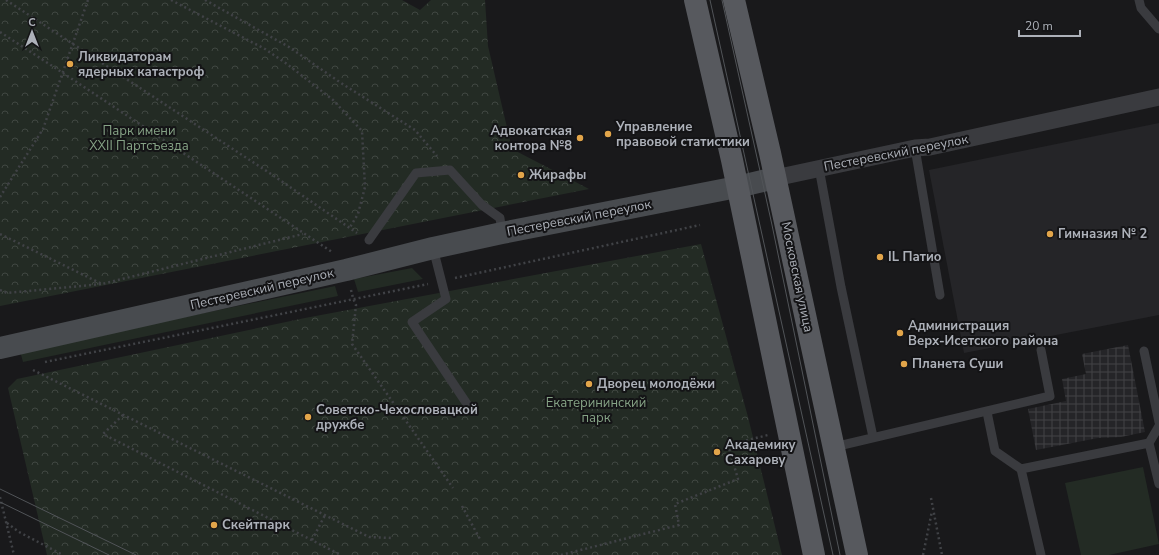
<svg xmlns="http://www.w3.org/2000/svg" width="1159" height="555" font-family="'Nunito Sans',sans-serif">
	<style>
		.built { fill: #252528 }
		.industrial { fill: url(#industrial-grid) }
		.grass { fill: #232b24 }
		.park { fill: url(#park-crowns) }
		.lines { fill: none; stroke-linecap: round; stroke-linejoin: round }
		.path { stroke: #404246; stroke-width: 2.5; stroke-dasharray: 2 3; stroke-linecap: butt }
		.lane { stroke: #3a3b3f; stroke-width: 9 }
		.street { stroke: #3a3b3f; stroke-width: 17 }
		.secondary { stroke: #484b4f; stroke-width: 22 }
		.primary { stroke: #57595e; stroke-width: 22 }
		.tram { stroke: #515458; stroke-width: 1 }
		.poi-dot { fill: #e2a54a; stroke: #141416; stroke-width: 1.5 }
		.labels { text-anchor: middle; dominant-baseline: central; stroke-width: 4; stroke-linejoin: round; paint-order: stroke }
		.poi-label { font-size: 13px; font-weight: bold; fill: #adb1b9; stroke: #141416; text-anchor: start }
		.park-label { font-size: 13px; fill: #85a285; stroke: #141416 }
		.street-label { font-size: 13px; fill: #adb1b9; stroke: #141416 }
	</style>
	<defs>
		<pattern id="industrial-grid" width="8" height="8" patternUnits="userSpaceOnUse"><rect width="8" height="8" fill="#252528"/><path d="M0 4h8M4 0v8" fill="none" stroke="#424245"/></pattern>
		<pattern id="park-crowns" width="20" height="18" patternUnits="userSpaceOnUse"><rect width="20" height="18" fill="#232b24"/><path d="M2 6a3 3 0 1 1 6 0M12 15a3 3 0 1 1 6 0" fill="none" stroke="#404742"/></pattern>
	</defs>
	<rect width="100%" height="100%" fill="#19191b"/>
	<!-- built -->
	<path class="built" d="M1159,123V315L964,353L929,170Z"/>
	<!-- industrial -->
	<path class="industrial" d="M1128,345L1145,432L1121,437L1098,438L1036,450L1028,409L1066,401L1062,379L1086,374L1082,354Z"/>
	<!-- grass -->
	<path class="grass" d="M412,268L423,279L358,292L354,279Z
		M335,286L338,296L23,362L20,351Z
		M1143,467L1159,544L1109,555H1081L1065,483Z"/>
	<!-- park -->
	<path class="park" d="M0,0H402L420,10L431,0H485L488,46L512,149L589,189L0,306Z
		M701,244L748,417L782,555H47L8,388L17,379L305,318Z"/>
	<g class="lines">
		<!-- path -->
		<path class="path" d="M6,0L271,174L357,233
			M171,0L265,49L287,64L333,100L362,131L365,187L358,214L349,229
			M205,0L289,47L341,83L415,130L437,156
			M0,32L63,73L332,252
			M0,197L43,129L88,0
			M0,234L102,284L303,234
			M455,278L700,225
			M0,290L7,293L102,284
			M351,290L353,298L356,305L352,344L453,488
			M45,362L428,284
			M33,370L369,537L392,538
			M123,415L103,434L341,555
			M0,497L14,555
			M931,498L942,555
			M462,506L481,541
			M7,523L19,532L63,555
			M312,540L325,515
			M561,555L679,525L675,504L738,479L728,445L768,435
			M923,555L932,511"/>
		<!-- lane -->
		<path class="lane" d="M1139,0L1141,8L1159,29
			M915,148L940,295
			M819,168L841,287L873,437
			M369,240L416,173L450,170L482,205L500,218L502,233
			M433,248L446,299L412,322L467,404
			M1144,351L1159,422
			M987,412L995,451L1021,469L1041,555
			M1149,443L1159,484
			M834,447L1050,396L1041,350
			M1021,469L1149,443L1159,426"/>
		<!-- street -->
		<path class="street" d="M775,178L915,148L930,147L1159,97"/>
		<!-- secondary -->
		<path class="secondary" d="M0,348L346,270L433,248L502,233L737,187L775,178"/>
		<!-- primary -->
		<path class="primary" d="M695,0L732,160L814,555
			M734,0L770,153L857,555"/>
		<!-- tram -->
		<path class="tram" d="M710,0L833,555
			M722,0L772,225L840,555
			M0,489L136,555
			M0,502L109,555"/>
	</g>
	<!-- markers -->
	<g class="poi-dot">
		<circle cx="70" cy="64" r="4"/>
		<circle cx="608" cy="134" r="4"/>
		<circle cx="580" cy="138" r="4"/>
		<circle cx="521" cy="175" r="4"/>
		<circle cx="1050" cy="234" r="4"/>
		<circle cx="880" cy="257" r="4"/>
		<circle cx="900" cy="333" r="4"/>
		<circle cx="904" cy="364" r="4"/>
		<circle cx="589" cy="384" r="4"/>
		<circle cx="308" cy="417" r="4"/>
		<circle cx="717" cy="452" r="4"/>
		<circle cx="214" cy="525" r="4"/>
	</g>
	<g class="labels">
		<!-- poi labels -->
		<g class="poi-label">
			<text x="78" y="57">Ликвидаторам<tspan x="78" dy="15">ядерных катастроф</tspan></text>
			<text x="616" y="127">Управление<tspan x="616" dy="15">правовой статистики</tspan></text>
			<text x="572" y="131" text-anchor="end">Адвокатская<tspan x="572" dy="15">контора №8</tspan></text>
			<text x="529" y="175">Жирафы</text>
			<text x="1058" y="234">Гимназия № 2</text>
			<text x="888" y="257">IL Патио</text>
			<text x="908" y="326">Администрация<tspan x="908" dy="15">Верх-Исетского района</tspan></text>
			<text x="912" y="364">Планета Суши</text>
			<text x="597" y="384">Дворец молодёжи</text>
			<text x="316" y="410">Советско-Чехословацкой<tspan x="316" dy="15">дружбе</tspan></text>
			<text x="725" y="445">Академику<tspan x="725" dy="15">Сахарову</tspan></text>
			<text x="222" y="525">Скейтпарк</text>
		</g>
		<!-- park labels -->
		<g class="park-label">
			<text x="139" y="131">Парк имени<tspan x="139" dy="15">XXII Партсъезда</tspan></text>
			<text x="596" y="403">Екатерининский<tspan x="596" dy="15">парк</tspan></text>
		</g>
		<!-- street labels -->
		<g class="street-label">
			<text transform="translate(896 153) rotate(-11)">Пестеревский переулок</text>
			<text transform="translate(579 218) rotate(-11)">Пестеревский переулок</text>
			<text transform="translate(797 277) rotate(78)">Московская улица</text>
			<text transform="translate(262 289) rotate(-13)">Пестеревский переулок</text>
		</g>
	</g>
	<!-- north arrow -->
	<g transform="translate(32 32)" stroke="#141416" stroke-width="3" paint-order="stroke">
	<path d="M0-3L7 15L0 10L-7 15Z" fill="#adb1b9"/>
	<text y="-6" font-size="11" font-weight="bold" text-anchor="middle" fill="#adb1b9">С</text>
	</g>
	<!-- scale -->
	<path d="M1019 30v6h61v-6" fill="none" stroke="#adb1b9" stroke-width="2"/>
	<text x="1025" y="30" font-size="12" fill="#adb1b9" stroke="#141416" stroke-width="3" paint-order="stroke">20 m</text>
</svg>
